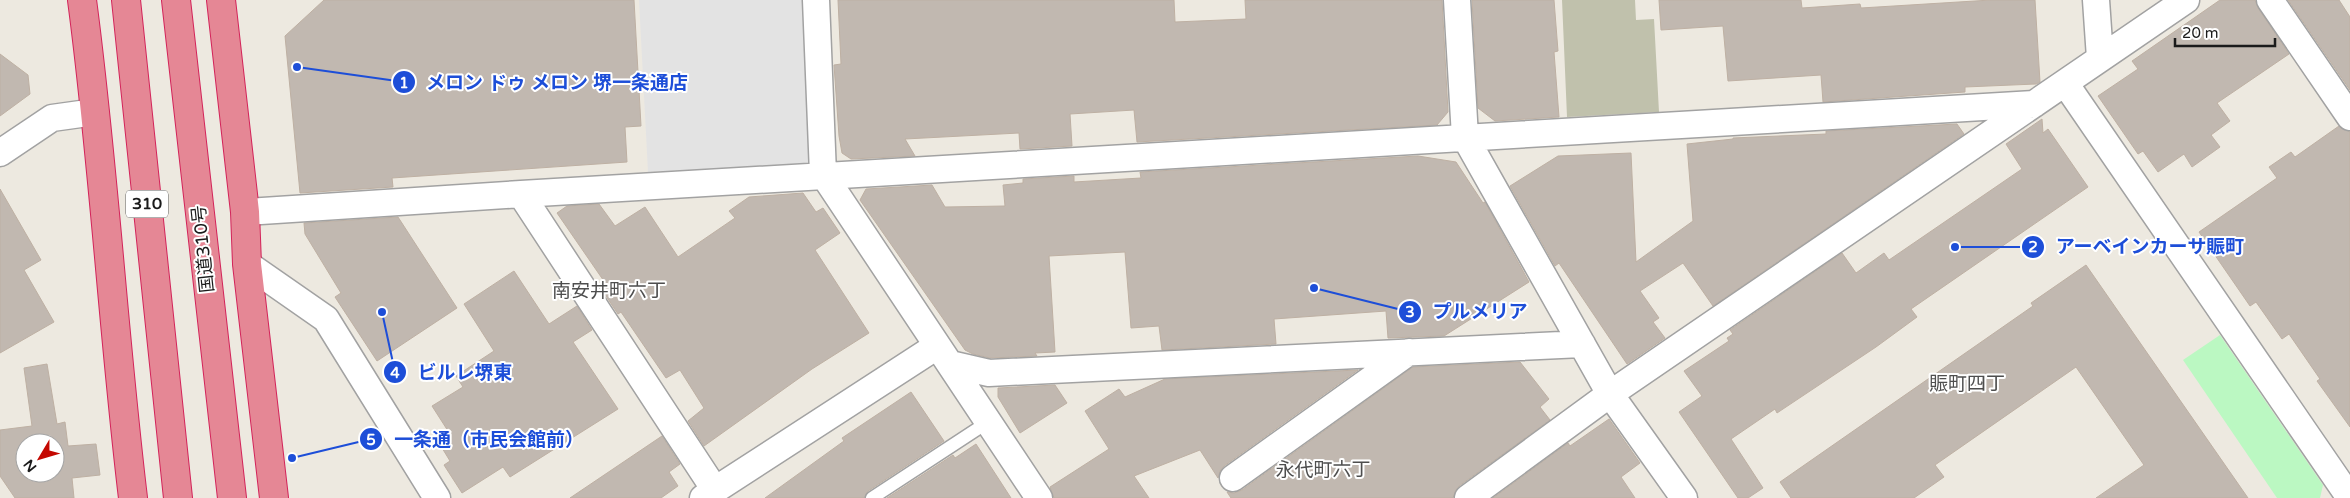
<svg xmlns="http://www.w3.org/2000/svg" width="2350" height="498" font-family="'Varela Round','Noto Sans JP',sans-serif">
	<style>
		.construction { fill: #c0c1ac }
		.park { fill: #bbf8c2 }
		.parking { fill: #e3e3e3 }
		.building { fill: #c1b8b0; stroke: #beb0a3; fill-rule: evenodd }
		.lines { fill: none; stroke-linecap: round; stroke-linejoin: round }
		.lane-casing { stroke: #a2a2a2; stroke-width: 15 }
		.street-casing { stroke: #a2a2a2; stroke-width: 29 }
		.highway-casing { stroke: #d3245a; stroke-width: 30 }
		.lane { stroke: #fff; stroke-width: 12 }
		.street { stroke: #fff; stroke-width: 26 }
		.highway { stroke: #e58795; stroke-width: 28 }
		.labels { text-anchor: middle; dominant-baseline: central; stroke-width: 4; stroke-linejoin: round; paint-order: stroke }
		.shield { fill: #fff; stroke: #5f5f5f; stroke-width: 1 }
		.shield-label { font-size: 16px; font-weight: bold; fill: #1b1b1b }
		.street-label { font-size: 18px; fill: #1b1b1b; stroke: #fff }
		.neighbourhood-label { font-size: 19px; fill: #4e4e4e; stroke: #fff }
		.leader { fill: none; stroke: #1d4ed8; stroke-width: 2 }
		.callout-dot { fill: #1d4ed8; stroke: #fff; stroke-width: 2 }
		.mark-label { font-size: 15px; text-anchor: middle; font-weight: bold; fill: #fff }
		.callout-label { font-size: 19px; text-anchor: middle; font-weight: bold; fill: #1d4ed8; stroke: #fff; stroke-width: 4; stroke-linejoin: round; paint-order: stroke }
	</style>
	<rect width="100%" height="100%" fill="#ede9e0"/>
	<!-- construction -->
	<path class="construction" d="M1562,0H1635L1636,20L1654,19L1659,112L1567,117Z"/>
	<!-- park -->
	<path class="park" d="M2220,335L2323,485L2320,498H2277L2183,360Z"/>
	<!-- parking -->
	<path class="parking" d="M639,0H804L813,164L648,172Z"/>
	<!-- building -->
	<path class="building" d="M324,0H634L641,126L625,127L627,162L392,178L393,187L300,193L285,36Z
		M838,0H1174L1175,22L1246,19L1245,0H1442L1448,112L1437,125L1137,142L1134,110L1070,114L1072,146L1020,149L1019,133L905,139L915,156L851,159L842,153L839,136L834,65L841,64Z
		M1472,0H1554L1558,51L1554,52L1559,117L1495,121L1478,108Z
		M1659,0H1801L1802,8L1860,4L1861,8L1991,0H2035L2040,82L2036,84L1965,87V92L1823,102L1821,75L1728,81L1723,26L1661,30Z
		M2220,0H2255L2258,8L2289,54L2217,103L2230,121L2211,135L2220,147L2192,167L2184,154L2158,172L2143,151L2138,154L2098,96L2138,69L2132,61Z
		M2288,0H2339L2350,17V90Z
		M0,54L28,75L30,94L0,116Z
		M2042,119L2043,133L2048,129L2088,187L1911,309L1917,317L1876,347L1777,413L1775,409L1731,439L1763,488L1748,498H1738L1679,412L1702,396L1684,371L1729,341L1727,338L1733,334L1730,330L1842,253L1856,273L1884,253L1889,260L2022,169L2006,144Z
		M1957,124L1964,134L1713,306L1683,263L1640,291L1659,318L1653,322L1665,338L1627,364L1559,263L1555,266L1510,186L1558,156L1631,153L1636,262L1693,221L1687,144L1733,139V138L1826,134V131Z
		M2339,126L2350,132V427L2317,381L2320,379L2289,334L2282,339L2256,302L2250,306L2199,232L2277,178L2269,167L2291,152L2295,157Z
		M1418,156L1456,162L1483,203L1485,202L1529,282L1444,336L1388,338L1386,311L1274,319L1276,344L1162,350L1159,326L1131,328L1125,252L1049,256L1055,352L1035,353L1037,356L990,358L973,354L965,350L860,200L866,189L932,185L945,207L1005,206L1003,185L1023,183V179L1074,176V182L1141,178L1140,172Z
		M0,189L41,260L24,270L54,322L0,353Z
		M803,193L816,212L823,208L840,233L815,250L869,333L812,369L704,446L688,421L704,408L680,370L666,378L621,312L618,314L602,290L608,287L557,213L567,206L599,204L615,226L645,207L678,257L735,218L729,211L749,197Z
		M398,217L457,308L377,361L335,297L341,293L305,234L304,223Z
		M2086,265L2248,498H2096L2144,465L2076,367L1935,465L1944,477L1914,498H1791L1780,482L2033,306L2031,303Z
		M514,271L549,324L577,306L592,330L573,342L618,409L510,477L503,467L462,493L444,465L450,461L436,438L448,431L432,406L463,387L456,376L494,351L464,304Z
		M1520,362L1549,399L1540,407L1550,420L1459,486L1455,492L1453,498H1231L1227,492L1234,493L1242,490L1413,367Z
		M47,364L57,424L65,422L68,446L96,444L100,475L72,478L74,498H15L0,476V430L32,426L24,368ZM25,443H55V473H25Z
		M1358,370L1224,466L1220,471L1218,478L1200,450L1134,476L1149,498H1054L1050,487L1109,449L1085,411L1119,389L1125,397L1165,379Z
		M1055,385L1067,403L1020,433L998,397V388Z
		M911,392L944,441L868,491L864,498H765L844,441L842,438Z
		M1609,419L1640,463L1621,477L1635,498H1493L1568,443L1570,446Z
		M662,436L680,464L669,472L678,486L661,498H570Z
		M976,444L1011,498H887L953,455L955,458Z"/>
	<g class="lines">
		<!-- lane casing -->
		<g class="lane-casing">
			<path id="lane" d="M872,498L988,422"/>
		</g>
		<!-- street casing -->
		<g class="street-casing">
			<path id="street" d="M816,0L823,174L1039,498
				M1457,0L1465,137L1610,394L1684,498
				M2096,0L2100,58
				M2270,0L2350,117
				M2065,83L2350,498
				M0,153L52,118L95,112
				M521,194L2034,104
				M245,212L521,194L715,490L703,498
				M247,264L326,319L437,498
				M950,364L989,373L1582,344
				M1233,478L1409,352
				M715,490L937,346
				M1468,498L1610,394L2186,0"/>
		</g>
		<!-- highway casing -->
		<g class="highway-casing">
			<path id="highway" d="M82,0C104,165 113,332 133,498
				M126,0L178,498
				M176,0L232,498
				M221,0L245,212L247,264L274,498"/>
		</g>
		<!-- lane -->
		<use href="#lane" class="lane"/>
		<!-- street -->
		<use href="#street" class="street"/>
		<!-- highway -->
		<use href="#highway" class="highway"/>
	</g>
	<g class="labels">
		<!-- shield labels -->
		<rect class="shield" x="126" y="190.5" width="42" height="27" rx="4"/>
		<g class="shield-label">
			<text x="147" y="204">310</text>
		</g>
		<!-- street labels -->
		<g class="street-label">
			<text transform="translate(203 249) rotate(-96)">国道310号</text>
		</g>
		<!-- neighbourhood labels -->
		<g class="neighbourhood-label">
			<text x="609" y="291">南安井町六丁</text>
			<text x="1967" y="384">賑町四丁</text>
			<text x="1323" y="470">永代町六丁</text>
		</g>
	</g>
	<!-- callouts -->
	<path class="leader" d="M297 67L404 82M1955 247L2033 247M1314 288L1410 312M382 312L395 372M292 458L371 439"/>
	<g class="callout-dot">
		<circle cx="297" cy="67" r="5"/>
		<circle cx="1955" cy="247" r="5"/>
		<circle cx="1314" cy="288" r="5"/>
		<circle cx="382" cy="312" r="5"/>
		<circle cx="292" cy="458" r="5"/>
		<circle cx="404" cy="82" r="12"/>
		<circle cx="2033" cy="247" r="12"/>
		<circle cx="1410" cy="312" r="12"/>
		<circle cx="395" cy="372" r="12"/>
		<circle cx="371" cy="439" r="12"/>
	</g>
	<g class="mark-label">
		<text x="404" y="88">1</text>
		<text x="2033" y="252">2</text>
		<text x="1410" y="317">3</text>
		<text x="395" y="378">4</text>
		<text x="371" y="445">5</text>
	</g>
	<g class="callout-label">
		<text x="557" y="89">メロン ドゥ メロン 堺一条通店</text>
		<text x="2150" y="253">アーベインカーサ賑町</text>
		<text x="1480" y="318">プルメリア</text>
		<text x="465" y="379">ビルレ堺東</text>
		<text x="489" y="446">一条通（市民会館前）</text>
	</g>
	<!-- north arrow -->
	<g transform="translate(40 458) rotate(232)"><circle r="24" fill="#ffffff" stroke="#a4a4a4"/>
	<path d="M0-4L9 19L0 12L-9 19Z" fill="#c40801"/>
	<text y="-8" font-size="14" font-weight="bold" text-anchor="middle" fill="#1b1b1b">N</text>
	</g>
	<!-- scale -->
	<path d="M2175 38v8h100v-8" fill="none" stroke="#1b1b1b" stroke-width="2.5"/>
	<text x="2182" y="38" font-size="15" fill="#1b1b1b" stroke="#ffffff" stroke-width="4" paint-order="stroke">20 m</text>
</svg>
